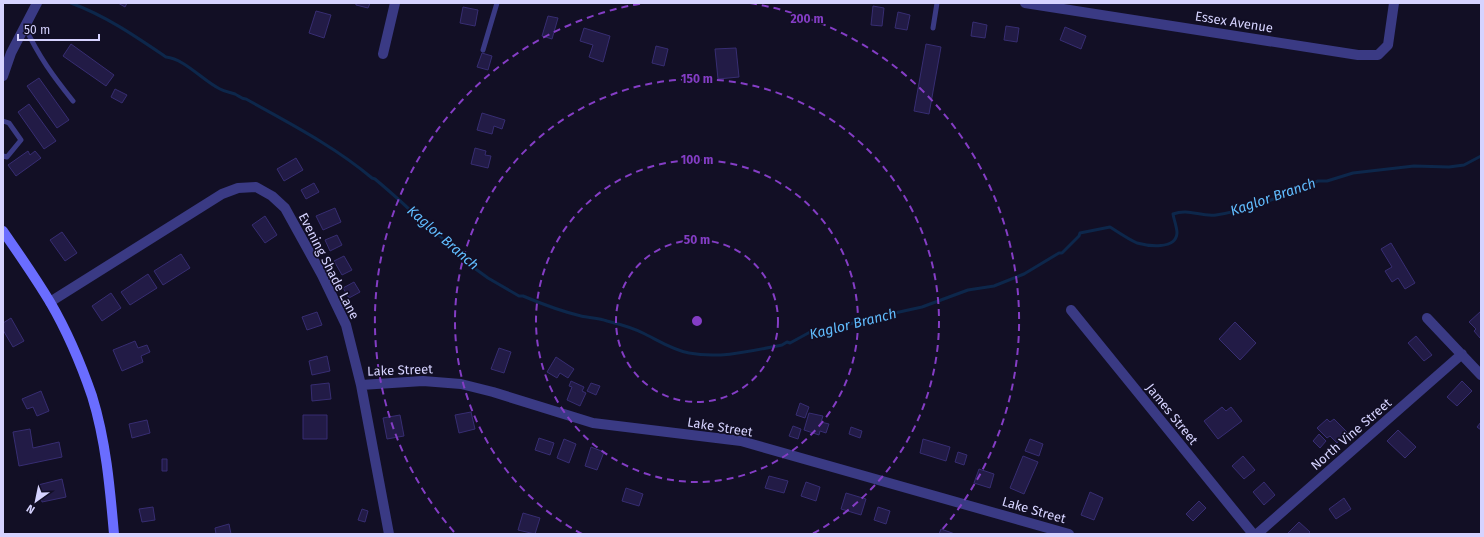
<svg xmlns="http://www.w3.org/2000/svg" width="1484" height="537" font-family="'Fira Sans',sans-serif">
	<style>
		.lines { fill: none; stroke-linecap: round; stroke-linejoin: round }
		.stream { stroke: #0d274b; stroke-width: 3 }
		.building { fill: #221b46; stroke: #372d72 }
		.lane { stroke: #3a3a84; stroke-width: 5 }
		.street { stroke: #3a3a84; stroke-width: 10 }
		.secondary { stroke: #6a6dff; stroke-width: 10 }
		.ring { fill: none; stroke: #843dc5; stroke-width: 2; stroke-dasharray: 7 5 }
		.labels { text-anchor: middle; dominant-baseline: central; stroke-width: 3.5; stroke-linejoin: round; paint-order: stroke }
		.street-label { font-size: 13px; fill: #d6d3ff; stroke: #120f25 }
		.water-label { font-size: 14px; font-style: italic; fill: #61bdff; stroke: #120f25 }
		.centre { fill: #843dc5; stroke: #120f25; stroke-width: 2 }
		.ring-label { font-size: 12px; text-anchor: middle; font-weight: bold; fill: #843dc5; stroke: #120f25; stroke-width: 3.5; stroke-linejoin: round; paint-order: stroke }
	</style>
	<rect width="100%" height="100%" fill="#120f25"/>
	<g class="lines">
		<!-- stream -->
		<path class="stream" d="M71,3C106,16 135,36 166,57C185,59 203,81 220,89C225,92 230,92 235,94C239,96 241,99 246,99C289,123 334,146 372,178L375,179C388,190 402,202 414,214C420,220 428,223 433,230L464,258L466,262L488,278L519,296H523C542,304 560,311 581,316C589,318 599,318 607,321C619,324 634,328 645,334C659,341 673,350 689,353C720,359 751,351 782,345L787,342L790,343L812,331L842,326L872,318L922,307L968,290L994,286L1024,274L1059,253H1062L1079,236L1080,233L1110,227C1118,232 1128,239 1137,243C1148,246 1176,250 1177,233C1177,227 1174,220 1173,214C1189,208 1200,217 1216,215C1251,210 1284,195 1318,181H1327L1353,173L1414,166L1449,167L1464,165L1481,156"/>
	</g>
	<!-- building -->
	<path class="building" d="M118,3H127L125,7Z
		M354,3H370L368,8L356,5V4Z
		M873,6L884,8L882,26L871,25Z
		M463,7L478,10L475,26L460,23Z
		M316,11L331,15L324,38L309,33Z
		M898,12L910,15L907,30L895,28Z
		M548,16L558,18L552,39L542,36Z
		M973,22L987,25L985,38L971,36Z
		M1006,26L1019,28L1017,42L1004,40Z
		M1065,27L1086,36L1081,49L1060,40Z
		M584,28L610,36L603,62L589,57L593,45L580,41Z
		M71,44L114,75L106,86L63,56Z
		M926,44L941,47L929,114L914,111Z
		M656,46L668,49L664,66L652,63Z
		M736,48L739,77L718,79L715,49Z
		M482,53L492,56L488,70L477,67Z
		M39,78L69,120L57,128L27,86Z
		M115,89L127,95L122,103L111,97Z
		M29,104L56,141L44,149L18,112Z
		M482,113L505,120L502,129L494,126L492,134L477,130Z
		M475,148L486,151L485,155L491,156L488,168L471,164Z
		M28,151L30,155L35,151L41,158L16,176L8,165Z
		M296,158L303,170L284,181L277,169Z
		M314,183L319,192L306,199L301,190Z
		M335,208L341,222L323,230L316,216Z
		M265,216L277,235L265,243L252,225Z
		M62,232L77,253L65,261L50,240Z
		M337,235L342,245L330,251L325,240Z
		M1391,243L1415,283L1405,289L1398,278L1392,282L1385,271L1392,267L1381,249Z
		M181,254L190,268L163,285L154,271Z
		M344,256L352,270L342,275L334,261Z
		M148,274L157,288L130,305L121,292Z
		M354,282L360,292L349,298L343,288Z
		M111,293L121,308L102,321L92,306Z
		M1481,311V336L1480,338L1474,331L1476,329L1469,322Z
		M317,312L322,325L307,330L302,317Z
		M11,318L24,341L13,347L3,330V323Z
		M1235,322L1256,343L1240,360L1219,339Z
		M1416,336L1432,355L1424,361L1408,343Z
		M135,341L138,348L147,345L150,352L141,356L143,362L122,371L113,350Z
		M499,348L511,352L504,373L491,369Z
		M327,356L330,371L312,375L309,361Z
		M556,357L574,369L568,378L560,373L557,378L547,372Z
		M571,381L584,387L582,391L586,393L580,406L567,400L572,387L569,386Z
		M1462,381L1472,391L1457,406L1447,397Z
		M329,383L331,399L312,401L311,385Z
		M591,383L600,386L596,395L587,391Z
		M41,391L49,411L37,416L33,407L27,409L22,399Z
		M800,403L809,407L805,418L796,415Z
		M1222,407L1226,411L1231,407L1242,421L1218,439L1204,421Z
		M471,412L475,429L459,433L455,415Z
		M809,413L823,416L821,422L829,424L826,433L820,431L819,435L804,430Z
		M303,415H327V439H303Z
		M400,415L404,436L387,439L383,418Z
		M1327,419L1330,422L1334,419L1347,432L1337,443L1330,436L1327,438L1317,428Z
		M147,420L150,433L132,438L129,424Z
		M1481,422V430L1477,427Z
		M793,426L801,429L798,439L789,436Z
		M851,427L862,431L860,438L849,434Z
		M30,429L33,448L59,442L62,457L19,466L13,432Z
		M1398,430L1416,447L1405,458L1387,441Z
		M1319,434L1326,441L1320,448L1313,441Z
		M539,438L554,443L550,455L535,450Z
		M564,439L576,444L569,463L557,458Z
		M923,439L950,447L946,461L920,453Z
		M1030,439L1043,444L1039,456L1025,451Z
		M591,447L604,452L597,470L585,466Z
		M958,452L967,455L964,465L955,462Z
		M1023,456L1038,462L1024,494L1010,488Z
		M1243,456L1255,470L1244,479L1232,466Z
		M162,459H167V471H162Z
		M979,469L994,474L990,488L974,483Z
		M769,476L788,481L784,493L765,488Z
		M62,479L66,497L42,502L38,485Z
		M806,482L820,487L816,501L801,496Z
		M1264,482L1275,495L1264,505L1253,492Z
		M626,488L643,494L639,506L622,501Z
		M1090,492L1103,498L1094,520L1081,515Z
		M846,493L866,499L861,515L841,509Z
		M1344,498L1351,509L1336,519L1329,509Z
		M1199,501L1206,508L1193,521L1186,514Z
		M153,507L155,520L142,522L139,509Z
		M878,507L890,511L886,524L874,520Z
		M362,509L368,511L365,522L358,520Z
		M523,513L540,518L535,534L518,530Z
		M1299,522L1310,532L1308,534H1287Z
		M229,524L231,534H216L215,528Z
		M941,529L955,534H939Z"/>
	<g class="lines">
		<!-- lane -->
		<path class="lane" d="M25,27C39,57 53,76 73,101
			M933,28L937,3
			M483,50L497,3
			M3,121L9,123L21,140L7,157L3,156"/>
		<!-- street -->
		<path class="street" d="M1025,3L1358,55H1378L1388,45L1394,3
			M383,54L395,3
			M3,76L11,53L37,3
			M50,302L222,194L238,188L256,187L272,196L285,208L322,275L346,325L361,385L389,534
			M1071,310L1253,534
			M1427,318L1481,375
			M361,385L423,381L461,384L493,392L593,423L741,441L1069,534
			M1257,534L1462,354"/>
		<!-- secondary -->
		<path class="secondary" d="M3,231C19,254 35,277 50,302C67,331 81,364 92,396C106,441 110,488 114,534"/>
	</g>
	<!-- distance rings -->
	<g class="ring">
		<circle cx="697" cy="321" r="81"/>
		<circle cx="697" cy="321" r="161"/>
		<path d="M582 534A242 242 0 1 1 812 534"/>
		<path d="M454 532A322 322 0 0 1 644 3M750 3A322 322 0 0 1 940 532"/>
	</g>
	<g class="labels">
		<!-- street labels -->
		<g class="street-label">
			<text transform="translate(1234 22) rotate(9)">Essex Avenue</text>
			<text transform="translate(329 266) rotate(63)">Evening Shade Lane</text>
			<text transform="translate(400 370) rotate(-2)">Lake Street</text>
			<text transform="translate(1172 414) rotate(51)">James Street</text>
			<text transform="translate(720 427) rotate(9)">Lake Street</text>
			<text transform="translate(1351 434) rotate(-41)">North Vine Street</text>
			<text transform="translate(1034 510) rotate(16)">Lake Street</text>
		</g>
		<!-- water labels -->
		<g class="water-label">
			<text transform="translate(1273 197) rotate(-19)">Kaglor Branch</text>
			<text transform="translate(443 238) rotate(41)">Kaglor Branch</text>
			<text transform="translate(853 324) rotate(-14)">Kaglor Branch</text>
		</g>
	</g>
	<circle cx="697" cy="321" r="6" class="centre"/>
	<g class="ring-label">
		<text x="807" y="23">200 m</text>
		<text x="697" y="83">150 m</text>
		<text x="697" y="164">100 m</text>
		<text x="697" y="244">50 m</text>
	</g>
	<!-- border -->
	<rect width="1484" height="537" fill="none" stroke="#d6d3ff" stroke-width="8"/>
	<!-- north arrow -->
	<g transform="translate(36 501) rotate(213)" stroke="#120f25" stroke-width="3" paint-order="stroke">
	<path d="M0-3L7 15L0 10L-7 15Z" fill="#d6d3ff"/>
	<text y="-6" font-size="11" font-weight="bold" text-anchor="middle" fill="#d6d3ff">N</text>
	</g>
	<!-- scale -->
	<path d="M18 34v6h81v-6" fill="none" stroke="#d6d3ff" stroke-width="2"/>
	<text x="24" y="34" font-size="12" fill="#d6d3ff" stroke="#120f25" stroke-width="3" paint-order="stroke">50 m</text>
</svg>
